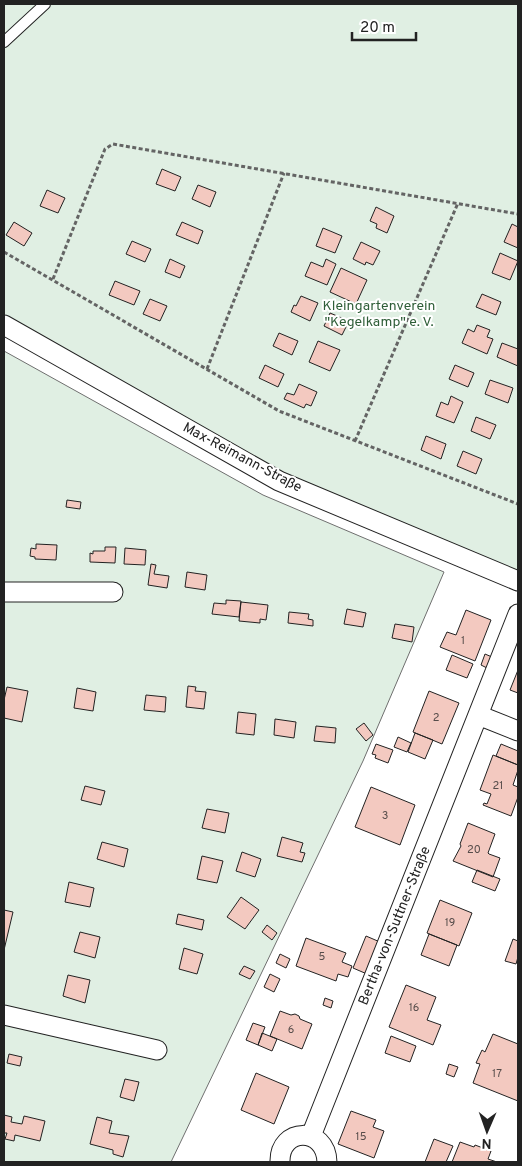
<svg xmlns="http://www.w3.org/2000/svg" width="522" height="1166" font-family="Overpass,sans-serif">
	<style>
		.green { fill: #e0efe3; stroke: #6f6f6f }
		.building { fill: #f3c9c0; stroke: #222 }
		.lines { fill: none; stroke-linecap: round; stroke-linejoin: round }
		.lane-casing { stroke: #222; stroke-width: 12 }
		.street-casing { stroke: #222; stroke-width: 21 }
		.path { stroke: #646464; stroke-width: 3; stroke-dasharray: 4 2.5; stroke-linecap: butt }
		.lane { stroke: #fff; stroke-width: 10 }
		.street { stroke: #fff; stroke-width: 19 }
		.labels { text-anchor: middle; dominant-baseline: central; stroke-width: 4; stroke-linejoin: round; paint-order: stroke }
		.number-label { font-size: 11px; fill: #564c4a }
		.park-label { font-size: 14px; fill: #2f5e38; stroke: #fff }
		.street-label { font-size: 14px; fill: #222; stroke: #fff }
	</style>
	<rect width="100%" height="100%" fill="#fff"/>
	<!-- green -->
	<path class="green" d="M4,4H518V572L255,462L4,320Z
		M4,351L263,495L444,572L363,761L171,1162H4Z"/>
	<!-- building -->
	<path class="building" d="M162,169L181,177L175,191L156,184Z
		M198,185L216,192L210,207L192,199Z
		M47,190L65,198L58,213L40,206Z
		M376,207L394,216L387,233L376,228L377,224L370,221Z
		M14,222L32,233L24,246L6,235Z
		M182,222L203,231L198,244L176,235Z
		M512,224L518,227V248L504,242Z
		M323,228L342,236L335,253L316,246Z
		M132,241L151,249L145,262L126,254Z
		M361,242L380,251L373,265L366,262L365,265L353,259Z
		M500,253L518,261L510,280L492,273Z
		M170,259L185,266L180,278L165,272Z
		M326,259L336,264L327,285L305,276L311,262L323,267Z
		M341,268L367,280L356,304L330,292Z
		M115,281L140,291L134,305L109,295Z
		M482,294L501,302L496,315L476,307Z
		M301,296L318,303L310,321L291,312L294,305L296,306Z
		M150,299L167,306L160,321L143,314Z
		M330,313L349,321L342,335L324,326Z
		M477,325L490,330L487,337L493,339L487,354L462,343L468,329L474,332Z
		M279,333L298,341L292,355L273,346Z
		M318,341L340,350L330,371L309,362Z
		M502,343L518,349V366L497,357Z
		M265,365L284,374L278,387L259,378Z
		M455,365L474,373L468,387L449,379Z
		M490,380L513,388L508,403L485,394Z
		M299,384L317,392L311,406L306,404L304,408L284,399L287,393L294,395Z
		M451,396L463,402L454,423L436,416L441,402L448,405Z
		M476,417L496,425L490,439L471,431Z
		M426,436L446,444L441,459L421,450Z
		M463,451L482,459L476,474L457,466Z
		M67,500L81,502L80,509L66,507Z
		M36,544L57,545L56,560L35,559V557L30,556L31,548L36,549Z
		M105,547H116L115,563L90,562V553L93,554V551H105Z
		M125,548L146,550L145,565L124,564Z
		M151,564L156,565L154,574L169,576L167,588L148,585Z
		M187,572L207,575L205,590L185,587Z
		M226,600L241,601L239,617L212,614L214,603L226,604Z
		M241,602L268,605L266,620L260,619V623L239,621Z
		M347,609L366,613L363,627L344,624Z
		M466,610L491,620L475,661L440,647L447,632L456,635Z
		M289,612L309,614L308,619L313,620V626L288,623Z
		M395,624L414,627L412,642L392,638Z
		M485,654L492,657L487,668L481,665Z
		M452,655L473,664L467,678L446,670Z
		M518,670V693L510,690Z
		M188,686L196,687L195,691L206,692L204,709L186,707Z
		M7,687L28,691L22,722L4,718V700Z
		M77,688L96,692L93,711L74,708Z
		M429,691L459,703L442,744L413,732Z
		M146,695L166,697L165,712L144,710Z
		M238,712L256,714L254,735L236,733Z
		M275,719L296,722L294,738L274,735Z
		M364,723L373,735L366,741L356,729Z
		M316,726L336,728L335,743L314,741Z
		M415,733L433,740L425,759L408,752Z
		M398,737L411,743L407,752L394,747Z
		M376,744L393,750L388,763L375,758L376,755L372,754Z
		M501,744L518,751V765L496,756Z
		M493,755L518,765V770L513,785L518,787V797L511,816L483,805L484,803L487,804L491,794L480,790Z
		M85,786L105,791L101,805L81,800Z
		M371,787L415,805L400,845L355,827Z
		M207,809L229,813L225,833L202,828Z
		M468,823L495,834L488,853L489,854L500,858L493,877L453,861L461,846L460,844Z
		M282,837L303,843L300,852L305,853L302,862L277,856Z
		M102,842L128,849L124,867L97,859Z
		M242,852L261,859L255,877L236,871Z
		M202,856L223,861L217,883L197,879Z
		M477,870L500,879L495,891L472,882Z
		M69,882L94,888L90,907L65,902Z
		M241,897L259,910L245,929L227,917Z
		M440,900L472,913L459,946L427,933Z
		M4,910L13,912L4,950Z
		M178,914L204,920L202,930L176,924Z
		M267,925L277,933L272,940L262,932Z
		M80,932L100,937L95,958L74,952Z
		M429,934L457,945L449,966L421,955Z
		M366,936L380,942L367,974L353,968Z
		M306,938L346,953L342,962L352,966L348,977L338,974L336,981L296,966Z
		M513,939L518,941V957L516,964L505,961Z
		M184,948L203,954L197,974L179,969Z
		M280,954L290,959L286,968L276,963Z
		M244,966L255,971L250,979L239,974Z
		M270,974L280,979L274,992L264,987Z
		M68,975L90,980L85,1003L63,996Z
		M406,985L436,997L427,1020L441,1025L433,1045L389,1027Z
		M325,998L333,1001L331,1008L323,1005Z
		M280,1011L291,1015L295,1014L299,1016L300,1019L312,1024L302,1049L270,1036Z
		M253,1023L265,1027L258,1045L246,1040Z
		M262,1033L277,1039L272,1051L258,1045Z
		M493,1034L518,1044V1101L473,1083L480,1064L476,1063L482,1050L485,1052Z
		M391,1036L416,1046L410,1062L385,1053Z
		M9,1054L22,1057L20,1066L7,1063Z
		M449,1064L458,1067L454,1077L446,1074Z
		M256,1073L289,1087L274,1124L241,1110Z
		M125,1079L139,1082L134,1101L120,1097Z
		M351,1111L376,1120L373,1127L384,1131L374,1158L338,1144Z
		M4,1115L12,1117L11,1122L22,1124L24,1116L45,1121L40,1141L15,1135L14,1141L5,1139L7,1133H4Z
		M97,1117L112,1121L109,1133L129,1136L123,1157L113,1154V1150L90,1144Z
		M434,1139L453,1146L446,1162H425Z
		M460,1142L474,1147L475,1145L491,1151L488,1159L497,1162H452Z"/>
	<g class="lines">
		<!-- lane casing -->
		<g class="lane-casing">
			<path id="lane" d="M4,42L45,4"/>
		</g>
		<!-- street casing -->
		<g class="street-casing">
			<path id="street" d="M4,325L279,481L518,581
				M4,592H113
				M478,715L518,731
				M4,1015L157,1050
				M311,1136L518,614
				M280,1162C279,1127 326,1126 327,1162"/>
		</g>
		<!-- path -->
		<path class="path" d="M4,252L279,411L518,504
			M53,279L105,149L113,144L518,214
			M207,369L284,173
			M355,441L458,203"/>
		<!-- lane -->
		<use href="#lane" class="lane"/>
		<!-- street -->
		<use href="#street" class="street"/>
	</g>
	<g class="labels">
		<!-- number labels -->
		<g class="number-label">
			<text x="463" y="641">1</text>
			<text x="436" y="718">2</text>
			<text x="498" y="786">21</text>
			<text x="385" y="816">3</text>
			<text x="474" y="850">20</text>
			<text x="450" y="923">19</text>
			<text x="322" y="957">5</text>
			<text x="414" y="1008">16</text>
			<text x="291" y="1030">6</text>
			<text x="497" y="1074">17</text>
			<text x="361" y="1137">15</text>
		</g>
		<!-- park labels -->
		<g class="park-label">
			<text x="379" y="306">Kleingartenverein<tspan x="379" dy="16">"Kegelkamp" e. V.</tspan></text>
		</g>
		<!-- street labels -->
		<g class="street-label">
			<text transform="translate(242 458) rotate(28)">Max-Reimann-Straße</text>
			<text transform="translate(395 926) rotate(-68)">Bertha-von-Suttner-Straße</text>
		</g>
	</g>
	<!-- border -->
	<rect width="522" height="1166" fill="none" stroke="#222222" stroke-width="10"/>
	<!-- north arrow -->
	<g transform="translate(487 1131) rotate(182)" stroke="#ffffff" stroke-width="4" paint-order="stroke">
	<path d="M0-4L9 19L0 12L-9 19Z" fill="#222222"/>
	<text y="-8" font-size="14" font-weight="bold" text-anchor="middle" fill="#222222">N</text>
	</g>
	<!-- scale -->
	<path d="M352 32v8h64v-8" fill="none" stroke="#222222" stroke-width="2.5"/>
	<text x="360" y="32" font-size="15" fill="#222222" stroke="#ffffff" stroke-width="4" paint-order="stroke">20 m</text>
</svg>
